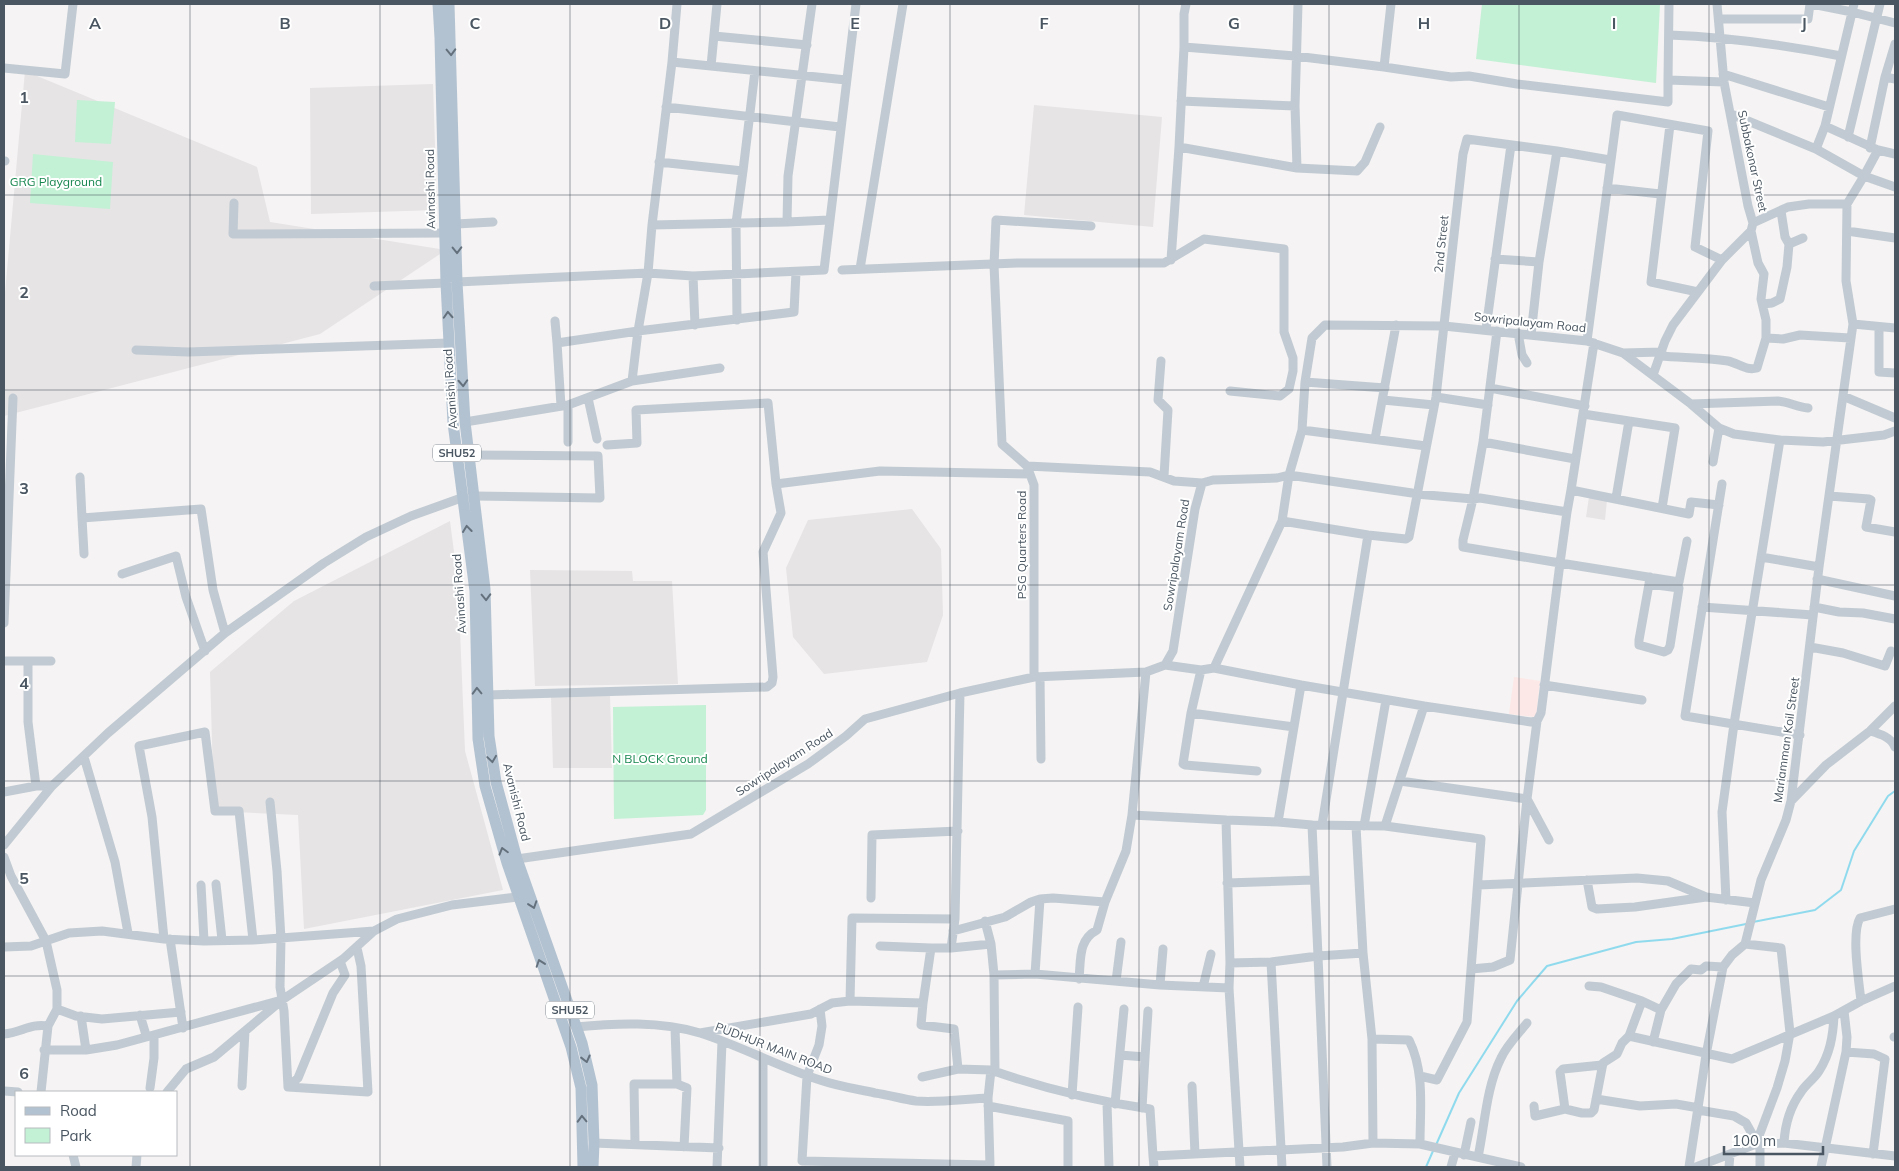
<svg xmlns="http://www.w3.org/2000/svg" width="1899" height="1171" font-family="Mulish,sans-serif">
	<style>
		.education { fill: #e6e4e5 }
		.medical { fill: #fce8e6 }
		.green { fill: #c3f1d5 }
		.lines { fill: none; stroke-linecap: round; stroke-linejoin: round }
		.stream { stroke: #90daee; stroke-width: 2 }
		.minor { stroke: #c1cad2; stroke-width: 9 }
		.major { stroke: #b3c2d1; stroke-width: 11 }
		.oneway { stroke: #64717d }
		.grid { fill: none; stroke: #4a5661; stroke-width: 1; stroke-opacity: 0.55 }
		.labels { text-anchor: middle; dominant-baseline: central; stroke-width: 4; stroke-linejoin: round; paint-order: stroke }
		.shield { fill: #fff; stroke: #808990; stroke-width: 1 }
		.shield-label { font-size: 11px; font-weight: bold; fill: #4a5661 }
		.street-label { font-size: 12px; fill: #4a5661; stroke: #fff }
		.park-label { font-size: 12px; fill: #17864f; stroke: #fff }
		.grid-label { font-size: 16px; text-anchor: middle; font-weight: bold; fill: #4a5661; stroke: #fff; stroke-width: 4; stroke-linejoin: round; paint-order: stroke }
	</style>
	<rect width="100%" height="100%" fill="#f5f3f3"/>
	<!-- education -->
	<path class="education" d="M25,71L257,167L270,222L446,250L320,334L4,416V304Z
		M433,84L437,210L311,214L310,88Z
		M1034,105L1162,117L1153,227L1024,215Z
		M1589,497L1607,500L1605,520L1586,517Z
		M912,509L941,549L943,615L927,662L824,674L793,637L786,568L808,520Z
		M450,521L458,583L465,751L503,890L304,929L298,815L214,811L210,672L294,601Z
		M530,570L632,571L633,581H672L678,684L535,686Z
		M610,695L612,768H553L551,696Z"/>
	<!-- medical -->
	<path class="medical" d="M1514,677L1540,681L1536,717L1509,714Z"/>
	<!-- green -->
	<path class="green" d="M1482,4H1660L1656,83L1476,59Z
		M77,100L115,102L111,144L75,142Z
		M33,154L113,162L110,209L30,203Z
		M706,705V810L703,815L614,819L613,707Z"/>
	<g class="lines">
		<!-- stream -->
		<path class="stream" d="M1753,922L1815,910L1841,890L1854,851L1888,796L1895,791
			M1436,1145L1459,1093L1517,1001L1547,966L1636,942L1672,939L1746,924
			M1426,1167L1433,1151"/>
		<!-- minor -->
		<path class="minor" d="M677,4L672,62L846,80
			M812,4L788,176L787,222L829,220
			M1669,4L1668,80L1724,82
			M1812,4L1852,12L1895,23
			M1719,19H1808L1810,4
			M1669,35C1728,37 1784,45 1841,56
			M714,36L807,45
			M1184,47L1295,56L1384,67L1391,4
			M711,66L717,4
			M1384,67L1451,77L1469,76L1517,84L1668,102V80
			M4,68L65,74L73,4
			M1723,74L1829,107
			M1885,77L1895,79
			M1181,101L1295,106
			M666,107L840,127
			M1731,114L1816,149L1864,176L1895,187
			M1670,125L1651,282L1698,292
			M1848,137L1880,4
			M1179,147L1184,47V14L1186,4
			M1870,148L1885,77L1895,44
			M1816,149L1825,126L1854,4
			M1878,150L1895,154
			M4,161H5
			M659,162L743,171L755,71
			M1297,168L1357,171L1365,162L1380,127
			M1607,188L1660,194
			M234,203L233,234L445,233
			M1753,223L1788,207L1809,204H1847L1864,176L1878,150L1825,126
			M456,224L493,222
			M652,225L787,222
			M1847,231L1895,238
			M1789,244L1803,238
			M1495,259L1539,262
			M1171,260L1179,147L1297,168L1295,106L1298,4
			M860,269L903,4
			M842,270L1017,263H1164L1204,239L1284,249V332L1293,358V371L1289,389L1280,396L1230,391
			M693,276L695,325
			M457,282L648,273L652,225L672,62
			M374,286L446,283
			M1763,304L1772,303L1780,299L1787,267L1789,244L1785,237L1781,211
			M737,320L736,223L743,171
			M555,321L557,343
			M1853,324L1895,328
			M1879,328V372L1895,373
			M1486,329L1511,145
			M1497,331L1483,442L1473,499L1480,498L1567,512L1571,490
			M1518,333L1522,355L1527,363
			M1531,335L1539,262L1557,151
			M1766,338L1783,339L1800,335L1850,338
			M1587,341L1617,115L1708,131L1695,247L1722,260
			M1594,343L1571,490L1689,514L1691,502L1719,505
			M136,350L188,352L449,343
			M1623,353L1662,352
			M1660,356C1683,358 1705,357 1728,361C1738,363 1746,371 1757,368L1766,338V320L1761,299L1764,274L1758,263L1751,231
			M1161,361L1158,400L1168,410L1164,476
			M1653,375L1665,341L1673,325L1722,260L1751,231L1753,223L1748,206L1724,82L1717,4
			M632,381L720,368
			M1305,382L1385,388
			M1490,388L1585,406
			M1843,396L1895,418
			M1436,397L1488,405
			M588,398L597,439
			M1383,400L1434,405
			M1691,404L1778,401C1789,402 1797,407 1808,408
			M568,405V442
			M561,406L557,343L638,331L794,312L796,272
			M1583,414L1675,428L1662,508
			M465,422L568,405L632,381L638,331L648,273L693,276L824,270L856,4
			M1302,430L1426,446
			M1375,439L1396,325
			M1483,442L1575,459
			M469,455L598,456L600,498L474,496
			M1713,462L1719,428
			M1027,466L1150,472L1174,481L1202,483
			M80,477L82,518L201,509L213,590L225,633
			M776,484L880,471L1030,474
			M1722,484L1685,716L1800,735
			M1829,496L1869,499L1871,500L1866,527L1895,532
			M1616,498L1629,421
			M1567,512L1560,563L1463,547V540L1473,499L1416,494L1412,493L1289,475L1282,521L1368,535L1406,539L1409,537L1436,397L1463,154L1467,139L1557,151L1610,160
			M82,518L84,554
			M1761,557L1819,567
			M122,574L176,556L186,597L205,651
			M1817,579L1895,596
			M1649,584L1679,588L1670,646L1668,650L1664,652L1639,645V640L1649,584L1650,577
			M1702,607L1813,615
			M1814,607L1839,612L1863,613L1895,619
			M4,623L13,398
			M1810,647L1843,653L1885,666L1891,651
			M4,661H28V722L36,786
			M28,661H51
			M1214,668L1282,521
			M1201,670L1191,713L1183,764L1185,765L1257,771
			M1146,672L1132,815L1226,820
			M1034,677V485L1027,466L1002,444L994,265L996,220L1091,226
			M1040,677L1041,759
			M1301,685L1424,706L1385,826L1312,825
			M1544,685L1642,700
			M488,695L767,687L772,683L773,677L763,552L781,513L776,484L768,403L636,410L637,443L607,445
			M1424,706L1531,722L1537,721L1541,713L1560,563L1679,582L1687,541
			M1191,713L1294,727
			M1537,721L1527,799L1549,840
			M1870,731C1880,734 1891,737 1895,747
			M84,757L115,862L128,933
			M1400,781L1527,799L1510,960L1493,967L1471,969
			M4,792L36,786H52
			M1791,801L1826,765L1870,731L1895,706
			M270,802L277,871L281,939L280,987L284,1011L288,1087L368,1092L361,966L357,948
			M1322,825L1368,535
			M1356,826L1363,953
			M1364,826L1386,700
			M1385,826L1481,839L1467,1022L1437,1080L1420,1076
			M4,845L52,786L108,733L225,633L324,563L366,537L411,516L464,497
			M4,857L11,876L46,941L57,990V1009L48,1026L41,1092
			M517,859L691,834L808,764L846,736L865,719L960,693L1034,677L1146,672L1165,665L1173,651L1195,509L1202,483L1213,480L1277,478L1289,475L1302,430L1305,382L1312,338L1325,325L1444,326L1587,341L1623,353L1691,404L1719,428L1734,434L1780,440L1823,442L1884,435L1895,431
			M1587,880L1592,907L1597,909L1635,907L1706,897
			M1227,883L1313,880
			M216,884L222,940
			M201,885L204,941
			M1478,885L1637,878L1668,881L1706,897L1755,903
			M871,898L872,835L958,831
			M1040,899L1053,898L1105,902
			M1726,900L1722,812L1734,724L1780,440
			M985,921L991,944
			M953,931L1005,917L1031,902L1040,899L1035,974
			M164,939L152,817L139,746L205,732L215,811H239L253,940
			M170,939L183,1028
			M1745,944L1781,948L1790,1033L1785,1061L1777,1088L1756,1144
			M880,946L931,948
			M4,947L31,946L69,933L102,931L164,939L204,941L253,940L374,931
			M951,948L991,944L994,975
			M1271,962L1282,1167
			M1230,963L1226,820L1278,822
			M1723,967L1706,966L1701,970L1691,969L1676,984L1661,1010L1642,1001L1629,1036L1732,1059L1834,1016L1861,1001L1895,986
			M1079,979C1081,959 1078,940 1097,930L1105,902L1126,851L1132,815
			M1116,981L1121,942
			M1160,985L1163,949
			M1589,986L1601,987L1642,1001
			M1203,987L1211,954
			M850,1001L852,918L955,919
			M1861,1001C1859,982 1851,933 1860,918L1895,909
			M923,1003L921,1025L954,1029L958,1069
			M57,1009L76,1016L102,1019L181,1012
			M140,1015L146,1035
			M81,1016L86,1050
			M576,1027C616,1023 660,1021 700,1033C741,1046 779,1067 820,1080C837,1086 857,1089 875,1093C889,1095 902,1099 916,1101C937,1103 966,1099 988,1098L990,1165L802,1161L807,1076L819,1045L822,1026L820,1009
			M675,1028L677,1084L687,1088L684,1147
			M700,1033L811,1014L832,1003L850,1001L923,1003L931,948H951L955,919L960,693
			M4,1034C21,1033 30,1023 48,1026
			M1894,1037H1895
			M1372,1039L1373,1143
			M1653,1042L1661,1010
			M44,1050H86L117,1045L278,1001
			M1846,1052L1874,1054L1885,1059L1873,1154
			M1120,1055L1145,1057L1148,1011
			M995,1072L994,975L1035,974L1160,985L1229,988
			M922,1077L958,1069L991,1070
			M242,1086L245,1031
			M1192,1086L1195,1154
			M288,1087L298,1078L333,993L345,975L340,961
			M150,1088L154,1058V1035
			M4,1091L18,1092
			M167,1092L186,1069L214,1057L282,1000L343,959L374,931L397,919L452,905L517,897
			M1072,1095L1078,1007
			M988,1098L991,1070C1042,1088 1096,1101 1150,1109L1153,1156L1343,1147L1373,1143L1420,1144C1420,1109 1425,1072 1409,1040L1372,1039L1363,953L1318,956L1312,825L1278,822L1301,685L1214,668L1201,670L1165,665
			M1596,1099L1640,1106L1676,1104L1699,1108
			M1107,1103L1109,1167
			M1115,1104L1124,1009
			M988,1106L1068,1121V1167
			M1534,1106L1535,1116L1565,1109L1582,1113H1591L1594,1110L1603,1063L1617,1054L1622,1043L1629,1036
			M1142,1108L1145,1057
			M1565,1109L1560,1072L1563,1069L1602,1065
			M1698,1110L1734,1116L1746,1123L1760,1148V1167
			M594,1143L719,1148
			M1784,1143C1785,1124 1790,1107 1801,1092C1806,1084 1814,1079 1819,1071C1830,1054 1833,1036 1834,1016
			M635,1144L634,1084H677
			M1420,1144L1521,1167
			M73,1155L76,1167
			M1464,1155L1471,1122
			M1153,1156L1154,1167
			M1478,1157C1485,1124 1486,1088 1501,1058C1507,1045 1518,1034 1527,1023
			M136,1167L137,1155
			M717,1167L722,1042
			M763,1167V1059
			M1240,1167L1229,988L1230,963L1271,962L1318,956L1327,1167
			M1451,1167L1455,1153
			M1689,1167L1706,1055L1723,967L1732,955L1745,944L1761,880L1786,820L1791,801L1819,567L1853,324L1846,281L1847,204
			M1696,1167L1756,1144L1784,1143L1895,1156
			M1729,1167L1730,1154
			M1821,1167L1846,1052L1847,1037L1844,1011"/>
		<!-- major -->
		<path class="major" d="M438,4L440,38L446,283L453,423L475,591L478,739L485,786L507,863L571,1047L581,1088L583,1167
			M449,4L457,282L465,422L485,589L489,736L496,782L517,859L582,1043L592,1085L594,1143L593,1167"/>
	</g>
	<!-- one-way arrows -->
	<defs><path id="oneway-chevron" d="M-2-3.5L2.5 0L-2 3.5" fill="none" stroke-width="1.6" stroke-linecap="round" stroke-linejoin="round" transform="scale(1.25)"/></defs>
	<g class="oneway">
		<use href="#oneway-chevron" transform="translate(451 52) rotate(88)"/>
		<use href="#oneway-chevron" transform="translate(457 250) rotate(89)"/>
		<use href="#oneway-chevron" transform="translate(448 315) rotate(-93)"/>
		<use href="#oneway-chevron" transform="translate(463 383) rotate(87)"/>
		<use href="#oneway-chevron" transform="translate(467 529) rotate(-97)"/>
		<use href="#oneway-chevron" transform="translate(486 597) rotate(88)"/>
		<use href="#oneway-chevron" transform="translate(477 691) rotate(-92)"/>
		<use href="#oneway-chevron" transform="translate(492 759) rotate(82)"/>
		<use href="#oneway-chevron" transform="translate(503 851) rotate(-106)"/>
		<use href="#oneway-chevron" transform="translate(533 905) rotate(71)"/>
		<use href="#oneway-chevron" transform="translate(540 963) rotate(-109)"/>
		<use href="#oneway-chevron" transform="translate(586 1059) rotate(76)"/>
		<use href="#oneway-chevron" transform="translate(582 1119) rotate(-92)"/>
	</g>
	<!-- grid -->
	<path class="grid" d="M190,4V1167M380,4V1167M570,4V1167M760,4V1167M950,4V1167M1139,4V1167M1329,4V1167M1519,4V1167M1709,4V1167M4,195H1895M4,390H1895M4,585H1895M4,781H1895M4,976H1895"/>
	<g class="labels">
		<!-- shield labels -->
		<g class="shield">
			<rect x="433" y="444.5" width="48" height="17" rx="4"/>
			<rect x="546" y="1001.5" width="48" height="17" rx="4"/>
		</g>
		<g class="shield-label">
			<text x="457" y="453">SHU52</text>
			<text x="570" y="1010">SHU52</text>
		</g>
		<!-- street labels -->
		<g class="street-label">
			<text transform="translate(1753 161) rotate(78)">Subbakonar Street</text>
			<text transform="translate(430 189) rotate(-91)">Avinashi Road</text>
			<text transform="translate(1441 244) rotate(-84)">2nd Street</text>
			<text transform="translate(1530 322) rotate(6)">Sowripalayam Road</text>
			<text transform="translate(450 389) rotate(-94)">Avanishi Road</text>
			<text transform="translate(1021 545) rotate(-90)">PSG Quarters Road</text>
			<text transform="translate(1176 555) rotate(-81)">Sowripalayam Road</text>
			<text transform="translate(459 594) rotate(-94)">Avinashi Road</text>
			<text transform="translate(1786 740) rotate(-82)">Mariamman Koil Street</text>
			<text transform="translate(784 762) rotate(-33)">Sowripalayam Road</text>
			<text transform="translate(517 802) rotate(76)">Avanishi Road</text>
			<text transform="translate(774 1048) rotate(21)">PUDHUR MAIN ROAD</text>
		</g>
		<!-- park labels -->
		<g class="park-label">
			<text x="56" y="181">GRG Playground</text>
			<text x="660" y="758">N BLOCK Ground</text>
		</g>
	</g>
	<g class="grid-label">
		<text x="95" y="29">A</text>
		<text x="285" y="29">B</text>
		<text x="475" y="29">C</text>
		<text x="665" y="29">D</text>
		<text x="855" y="29">E</text>
		<text x="1044" y="29">F</text>
		<text x="1234" y="29">G</text>
		<text x="1424" y="29">H</text>
		<text x="1614" y="29">I</text>
		<text x="1804" y="29">J</text>
		<text x="24" y="103">1</text>
		<text x="24" y="298">2</text>
		<text x="24" y="494">3</text>
		<text x="24" y="689">4</text>
		<text x="24" y="884">5</text>
		<text x="24" y="1079">6</text>
	</g>
	<!-- border -->
	<rect width="1899" height="1171" fill="none" stroke="#4a5661" stroke-width="10"/>
	<!-- legend -->
	<rect x="15" y="1091" width="162" height="65" fill="#ffffff" stroke="#b7bbc0"/>
	<rect x="25" y="1107" width="25" height="8" fill="#b3c2d1" stroke="#b7bbc0"/>
	<text x="60" y="1116" font-size="15" fill="#4a5661">Road</text>
	<rect x="25" y="1128" width="25" height="15" fill="#c3f1d5" stroke="#b7bbc0"/>
	<text x="60" y="1141" font-size="15" fill="#4a5661">Park</text>
	<!-- scale -->
	<path d="M1724 1146v8h99v-8" fill="none" stroke="#4a5661" stroke-width="2.5"/>
	<text x="1732" y="1146" font-size="15" fill="#4a5661" stroke="#ffffff" stroke-width="4" paint-order="stroke">100 m</text>
</svg>
